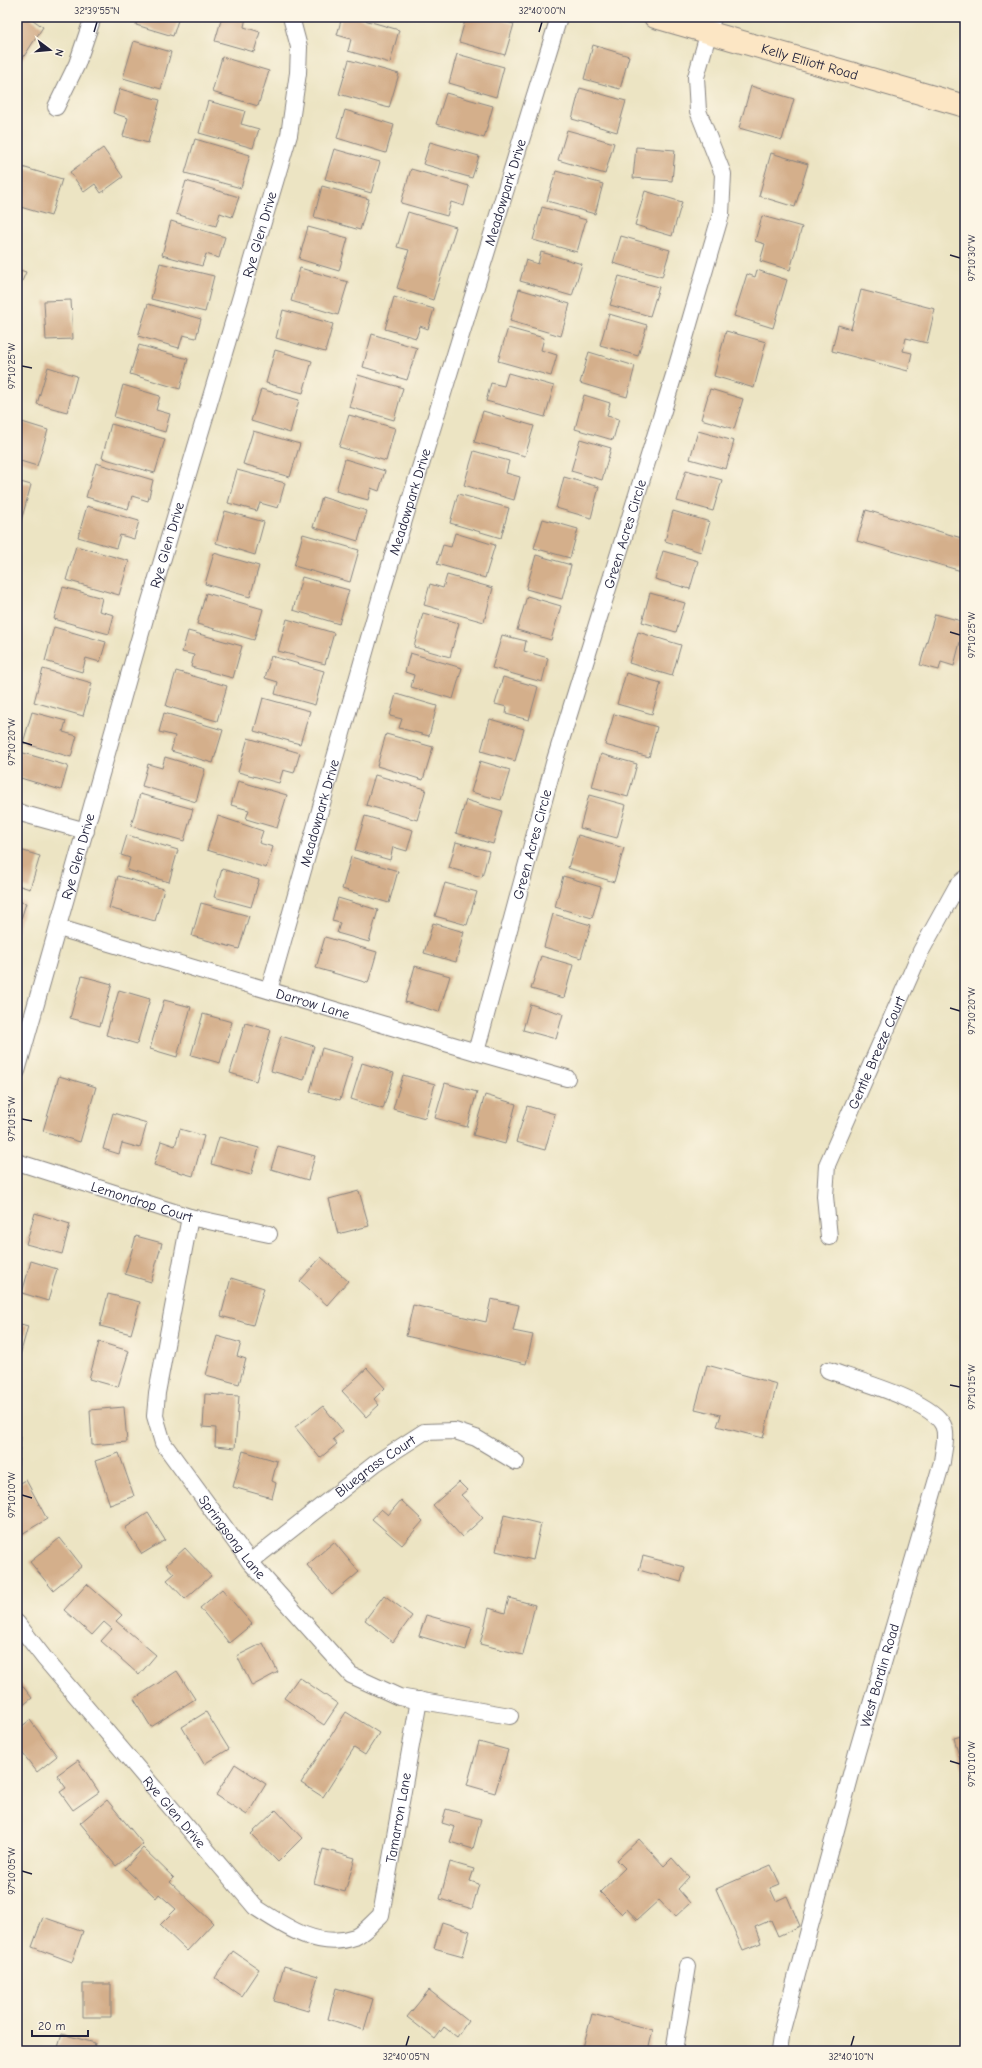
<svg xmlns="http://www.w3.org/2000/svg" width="982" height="2068" font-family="'Comic Neue',sans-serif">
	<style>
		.building { fill: #d4af8b }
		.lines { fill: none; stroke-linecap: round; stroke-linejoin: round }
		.street-casing { stroke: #87837f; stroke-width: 18 }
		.secondary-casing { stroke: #87837f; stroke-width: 24 }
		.street { stroke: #fff; stroke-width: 16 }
		.secondary { stroke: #fce6c4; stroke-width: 22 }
		.ticks { fill: none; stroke: #22223b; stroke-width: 1.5 }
		.labels { text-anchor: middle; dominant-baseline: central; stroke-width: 3; stroke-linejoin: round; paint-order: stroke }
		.street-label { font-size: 14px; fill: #22223b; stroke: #fcf5e5 }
		.neatline { fill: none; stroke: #22223b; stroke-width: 1.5 }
		.ticks-label { font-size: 10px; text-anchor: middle; fill: #22223b }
	</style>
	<rect width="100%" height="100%" fill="#fcf5e5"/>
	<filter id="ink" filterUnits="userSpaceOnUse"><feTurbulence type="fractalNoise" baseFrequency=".025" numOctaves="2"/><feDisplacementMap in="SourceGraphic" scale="8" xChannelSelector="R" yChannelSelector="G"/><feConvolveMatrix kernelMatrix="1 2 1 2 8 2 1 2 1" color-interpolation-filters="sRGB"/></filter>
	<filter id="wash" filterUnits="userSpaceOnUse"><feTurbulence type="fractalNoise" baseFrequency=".012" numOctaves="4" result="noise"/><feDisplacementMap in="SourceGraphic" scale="16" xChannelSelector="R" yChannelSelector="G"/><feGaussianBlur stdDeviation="0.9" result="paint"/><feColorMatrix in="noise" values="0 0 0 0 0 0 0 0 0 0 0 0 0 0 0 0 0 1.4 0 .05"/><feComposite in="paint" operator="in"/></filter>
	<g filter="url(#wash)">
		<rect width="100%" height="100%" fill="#ece4c3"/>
		<g id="blocks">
			<!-- building -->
			<path class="building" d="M17,17H29L43,27L19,64L17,62Z
				M138,17H179L173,36L136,25Z
				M222,17H246L244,27L260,32L254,52L215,41Z
				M342,17H354L399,30L390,63L348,51L351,39L337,35Z
				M466,17H489L514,24L505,55L459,42Z
				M134,41L171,52L161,89L123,78Z
				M593,45L629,56L620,89L584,79Z
				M457,54L504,67L496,97L449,83Z
				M222,57L269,71L258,106L212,92Z
				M349,60L399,74L389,108L339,94Z
				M751,86L794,99L782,140L739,128Z
				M580,88L626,101L617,132L572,119Z
				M120,89L160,100L148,143L123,136L128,118L113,113Z
				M446,93L493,106L484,138L436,124Z
				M208,101L245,111L241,124L259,129L253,148L199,133Z
				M345,110L394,125L386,153L337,138Z
				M567,130L614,143L605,174L558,160Z
				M195,139L250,155L241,188L185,173Z
				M430,142L479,156L472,178L423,164Z
				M636,147L675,150L672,181L633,178Z
				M103,148L123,177L101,193L95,184L84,192L70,172Z
				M334,149L380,162L371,193L325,179Z
				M771,153L808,164L795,207L759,196Z
				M22,167L62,179L51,216L17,206V184Z
				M411,169L469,186L464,206L451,202L447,216L401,203Z
				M556,171L603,184L595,214L547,201Z
				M186,181L239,197L232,217L220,213L216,226L176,214Z
				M322,186L369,199L360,230L314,217Z
				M645,191L682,202L672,236L635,225Z
				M542,207L586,220L577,252L533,240Z
				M408,212L456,227L433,300L397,288L409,250L397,247Z
				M762,216L802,227L790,270L760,261L765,244L755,241Z
				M171,221L225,237L219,258L206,254L202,266L162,255Z
				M308,227L348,238L339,271L299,259Z
				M621,236L670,250L662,277L613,263Z
				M541,252L582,264L572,296L520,281L526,260L538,264Z
				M160,263L214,276L205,312L151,299Z
				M300,268L348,282L338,315L291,301Z
				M17,269L26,272L17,293Z
				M757,270L787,280L773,328L734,316L747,274L755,277Z
				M619,276L659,287L650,316L610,305Z
				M519,289L570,304L561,336L510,321Z
				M861,290L935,309L927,343L906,338L903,351L912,353L908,371L832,351L838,325L851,329Z
				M394,297L434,309L428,329L420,326L416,338L385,329Z
				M71,300L73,339L46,340L44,301Z
				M148,304L201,319L196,338L183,335L179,348L138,336Z
				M283,310L333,324L325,352L276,338Z
				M609,314L647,325L638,356L600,345Z
				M508,328L544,338L541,350L557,355L551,376L498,361Z
				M726,331L766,342L754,388L714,376Z
				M372,334L417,348L407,380L363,367Z
				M139,345L188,359L180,389L130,374Z
				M275,350L312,361L303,393L266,383Z
				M589,352L635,366L627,397L580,383Z
				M48,367L77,376L67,412L37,404Z
				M508,373L554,386L545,417L486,401L491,383L504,386Z
				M358,375L403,388L394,420L349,407Z
				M123,385L160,396L156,410L170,414L165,432L114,417Z
				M261,389L299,400L290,433L251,421Z
				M710,389L743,399L734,429L701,419Z
				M584,395L610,403L607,416L619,419L613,440L575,429Z
				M483,411L534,426L525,456L474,442Z
				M349,415L395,428L386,461L339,447Z
				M22,422L48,430L37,466L17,460V438Z
				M111,424L165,439L155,473L102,458Z
				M253,431L300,444L290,477L243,464Z
				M698,431L734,441L726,469L690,459Z
				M580,439L611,448L602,480L571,471Z
				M474,451L509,461L506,473L520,477L514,500L464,485Z
				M345,459L385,471L379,491L371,488L368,500L336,491Z
				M96,463L153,480L148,501L132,496L128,509L86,497Z
				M237,470L285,483L278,508L260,503L257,511L228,503Z
				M686,470L722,480L713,511L677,501Z
				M564,477L599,487L591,518L556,508Z
				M17,481L31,485L19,528H17Z
				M458,494L509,508L501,538L450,523Z
				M322,497L367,511L358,541L313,527Z
				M87,506L139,521L134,539L120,535L116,548L78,537Z
				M866,510L965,539V572L857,541Z
				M225,511L264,522L255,555L216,543Z
				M673,511L710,522L701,552L665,541Z
				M543,519L578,529L570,558L534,548Z
				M455,533L495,545L485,578L437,564L443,545L451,547Z
				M303,534L359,550L350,582L294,566Z
				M76,546L129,561L119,595L66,580Z
				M663,551L698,561L690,589L655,579Z
				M214,553L259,566L250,597L205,584Z
				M536,555L571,565L562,599L526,589Z
				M447,575L493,588L484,622L424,605L430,584L443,588Z
				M302,577L349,590L339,624L293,610Z
				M63,587L102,598L99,611L114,615L109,634L54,619Z
				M206,593L263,609L254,640L197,624Z
				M650,593L685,603L676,632L642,622Z
				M527,596L561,606L551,640L517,630Z
				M423,613L459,623L450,657L414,647Z
				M935,614L965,622L954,666L941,662L939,670L920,665Z
				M287,619L334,633L325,664L278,651Z
				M54,627L106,642L100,662L86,658L82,672L45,661Z
				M188,631L242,646L233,678L191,667L194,655L182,652Z
				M638,632L681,645L672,676L629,663Z
				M502,635L526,641L524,651L548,658L542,682L492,668Z
				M410,653L462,668L453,699L411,687L414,675L405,672Z
				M271,656L324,671L315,705L275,694L278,682L265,678Z
				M43,669L92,683L83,716L34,702Z
				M176,671L227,686L217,721L166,706Z
				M626,673L661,683L652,714L617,704Z
				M503,677L538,687L529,720L506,714L507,707L495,704Z
				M396,694L437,706L429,736L399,728L402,719L390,716Z
				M263,698L310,711L300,744L254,731Z
				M32,712L66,721L63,732L77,736L71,757L23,743Z
				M164,713L223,730L213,763L171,751L175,736L159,732Z
				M614,714L657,727L649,757L605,745Z
				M490,719L524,729L515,761L481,751Z
				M386,734L433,747L423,780L377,766Z
				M248,738L300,753L294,773L283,770L279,783L238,772Z
				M20,752L68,766L61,790L17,777V764Z
				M601,754L637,764L628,797L592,787Z
				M165,757L205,769L196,802L142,786L148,764L162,768Z
				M480,761L510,770L501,800L471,792Z
				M375,775L426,789L417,820L366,805Z
				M238,781L287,795L277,828L246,819L249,810L231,805Z
				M140,794L193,809L184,841L131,826Z
				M589,795L626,805L617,838L580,828Z
				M466,800L502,811L493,844L456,833Z
				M218,816L263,831L259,843L273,847L266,868L207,850Z
				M365,816L413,830L407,851L393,847L390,860L355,850Z
				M127,835L178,850L169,882L127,870L130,858L121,855Z
				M578,835L624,848L614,882L568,868Z
				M456,842L489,851L482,877L449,868Z
				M17,849L40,856L30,889L17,885Z
				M351,857L398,871L389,903L342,889Z
				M222,869L259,880L251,907L214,897Z
				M118,876L164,889L155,921L109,908Z
				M563,876L601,887L592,918L555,907Z
				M445,883L477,892L467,925L435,916Z
				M338,898L378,910L369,942L337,933L340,923L332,921Z
				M17,901L26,903L17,932Z
				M201,903L249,916L239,949L192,936Z
				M553,914L591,925L581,958L544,947Z
				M433,923L464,932L456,962L424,953Z
				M325,937L377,952L368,983L316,968Z
				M541,956L573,965L564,998L531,989Z
				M415,966L450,976L439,1012L405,1002Z
				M82,976L112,984L100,1026L70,1018Z
				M119,990L150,999L137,1044L106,1035Z
				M164,1000L191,1007L177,1057L150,1049Z
				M530,1004L563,1014L556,1039L523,1030Z
				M203,1014L232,1022L220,1063L191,1055Z
				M245,1023L271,1030L256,1081L230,1073Z
				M281,1036L314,1046L304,1080L271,1071Z
				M322,1048L353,1057L340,1100L310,1092Z
				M362,1063L394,1073L383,1109L351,1099Z
				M403,1075L435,1084L425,1118L393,1109Z
				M59,1076L96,1087L80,1142L43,1131Z
				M445,1083L477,1092L467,1127L435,1118Z
				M485,1095L516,1104L505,1144L473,1135Z
				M527,1106L555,1114L545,1150L516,1142Z
				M113,1113L147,1123L140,1148L122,1143L119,1154L103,1149Z
				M180,1129L204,1136L193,1176L154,1165L161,1141L175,1146Z
				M219,1137L259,1148L251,1175L211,1164Z
				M278,1146L315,1156L308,1180L271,1169Z
				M359,1191L369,1226L338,1234L329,1199Z
				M35,1213L70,1224L62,1254L26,1244Z
				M136,1236L162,1243L151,1282L125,1274Z
				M321,1257L348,1281L327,1305L300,1281Z
				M31,1261L57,1269L48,1301L22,1293Z
				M231,1278L264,1288L253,1325L221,1316Z
				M108,1294L140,1302L131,1334L100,1326Z
				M491,1299L519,1305L513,1331L533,1335L526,1364L406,1336L413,1305L486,1322Z
				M17,1323L28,1326L19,1359H17Z
				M217,1336L241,1343L237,1356L246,1359L239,1384L206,1375Z
				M99,1342L129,1351L118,1387L89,1379Z
				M707,1365L777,1384L763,1438L717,1426L721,1415L695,1409Z
				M367,1368L385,1388L374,1399L379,1405L366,1417L342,1391Z
				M205,1394L239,1396L235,1448L215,1446L216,1428L203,1427Z
				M323,1406L343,1431L333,1439L337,1444L320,1458L295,1427Z
				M124,1407L127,1442L92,1445L90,1410Z
				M17,1436L21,1437L18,1466H17Z
				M243,1451L277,1461L272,1481L276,1483L272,1498L233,1487Z
				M119,1453L134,1496L110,1505L95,1461Z
				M26,1480L47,1519L20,1535L17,1530V1485Z
				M459,1482L467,1490L461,1495L483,1518L462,1537L433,1505Z
				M401,1500L423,1521L402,1545L372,1519L381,1509L388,1515Z
				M148,1513L165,1540L142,1554L125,1528Z
				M504,1515L541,1524L533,1560L496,1551Z
				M60,1538L82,1566L53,1590L30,1562Z
				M334,1542L359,1572L332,1595L307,1565Z
				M185,1548L211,1576L185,1599L167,1580L174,1574L166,1565Z
				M643,1556L685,1567L681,1582L639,1570Z
				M87,1584L122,1615L116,1621L156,1655L139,1675L101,1641L112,1629L104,1622L92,1635L64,1610Z
				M222,1589L252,1624L229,1643L200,1608Z
				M384,1595L412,1616L393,1642L365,1620Z
				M509,1598L535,1605L523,1655L480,1644L489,1608L505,1613Z
				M426,1615L472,1628L466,1650L419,1636Z
				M263,1643L278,1672L252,1686L237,1656Z
				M177,1671L195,1699L151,1727L134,1699Z
				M299,1677L338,1704L324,1725L284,1698Z
				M17,1679L32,1698L17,1710Z
				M206,1712L229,1749L204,1764L182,1727Z
				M346,1712L379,1733L365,1755L354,1748L323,1797L301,1783Z
				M30,1720L57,1756L37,1772L17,1746V1730Z
				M965,1735V1777L954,1738Z
				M479,1742L508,1750L495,1793L467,1785Z
				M78,1760L99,1792L73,1810L60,1792L66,1788L57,1775Z
				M235,1764L266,1784L247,1815L216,1795Z
				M107,1800L143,1844L116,1866L80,1823Z
				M446,1809L481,1819L473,1849L450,1842L455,1827L442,1823Z
				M276,1810L302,1838L278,1862L251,1834Z
				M639,1839L664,1866L672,1858L689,1877L678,1889L690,1903L675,1917L659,1900L637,1920L627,1909L622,1914L600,1892L625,1868L617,1860Z
				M143,1848L174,1878L170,1882L213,1923L187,1951L160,1925L176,1909L159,1894L156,1898L125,1868Z
				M323,1849L355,1858L345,1892L314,1883Z
				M450,1862L474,1869L470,1881L479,1884L472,1909L440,1899Z
				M771,1865L780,1884L770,1888L776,1901L787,1896L800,1926L778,1936L771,1920L755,1927L761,1943L743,1950L716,1889Z
				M43,1917L83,1931L72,1962L32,1947Z
				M442,1922L470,1931L463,1956L434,1948Z
				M233,1951L259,1969L241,1996L215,1978Z
				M284,1966L318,1976L308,2011L274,2001Z
				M83,1984H111V2017H83Z
				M336,1988L373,1999L364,2030L328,2019Z
				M429,1990L468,2021L457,2037L444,2027L435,2039L407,2017Z
				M592,2014L653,2030L648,2051H582Z
				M62,2034L95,2043L93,2051H57Z"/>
		</g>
	</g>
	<g filter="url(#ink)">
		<use href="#blocks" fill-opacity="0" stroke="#87837f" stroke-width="1"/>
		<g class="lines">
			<!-- street casing -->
			<g class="street-casing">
				<g id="street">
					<path d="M56,107L77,64L93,17"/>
					<path d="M17,812L86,831"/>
					<path id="s1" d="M59,928L476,1052L567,1078"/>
					<path id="s2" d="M269,990L384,585L559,17"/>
					<path id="s3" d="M476,1052L554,763L678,362L721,214L723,174L698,111L696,77L713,17"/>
					<path id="s4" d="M17,1071L148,608L289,135L298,73L299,47L291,17"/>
					<path id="s5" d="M17,1162L190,1217L269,1234"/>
					<path id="s6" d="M190,1217L157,1393L155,1416L163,1443L250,1562L351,1675L399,1697L510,1716"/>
					<path id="s7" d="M829,1237L825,1196L827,1165L921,951L957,886L965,879"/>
					<path id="s8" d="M250,1562L376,1463L424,1432L455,1431L476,1438L516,1462"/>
					<path id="s9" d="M17,1623L45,1659L255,1907C284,1926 318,1950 355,1937C364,1933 373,1922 381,1915L419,1700"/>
					<path d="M674,2051L688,1966"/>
					<path id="s10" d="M779,2051L782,2030L857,1752L942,1462C943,1451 948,1435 943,1425C931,1400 855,1380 828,1370"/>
				</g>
			</g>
			<!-- secondary casing -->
			<g class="secondary-casing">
				<g id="secondary">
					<path id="s11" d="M655,17L965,106"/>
				</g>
			</g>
			<!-- street -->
			<use href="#street" class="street"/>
			<!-- secondary -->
			<use href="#secondary" class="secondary"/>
		</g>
	</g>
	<!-- ticks -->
	<path class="ticks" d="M94,32L97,22M539,32L542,22M950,255L960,258M22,366L32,368M950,632L960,635M22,742L32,745M950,1008L960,1011M22,1119L32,1121M950,1385L960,1387M22,1495L32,1498M950,1761L960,1764M22,1871L32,1874M406,2046L409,2036M851,2046L854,2036"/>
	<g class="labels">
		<!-- street labels -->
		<g class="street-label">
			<text stroke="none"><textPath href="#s11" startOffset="161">Kelly Elliott Road</textPath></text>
			<text stroke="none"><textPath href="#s2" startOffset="832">Meadowpark Drive</textPath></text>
			<text stroke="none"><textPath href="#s4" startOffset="871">Rye Glen Drive</textPath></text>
			<text stroke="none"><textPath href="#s2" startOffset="508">Meadowpark Drive</textPath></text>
			<text stroke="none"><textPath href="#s3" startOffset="539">Green Acres Circle</textPath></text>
			<text stroke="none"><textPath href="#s4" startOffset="547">Rye Glen Drive</textPath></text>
			<text stroke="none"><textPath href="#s2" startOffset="184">Meadowpark Drive</textPath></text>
			<text stroke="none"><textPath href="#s3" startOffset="215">Green Acres Circle</textPath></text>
			<text stroke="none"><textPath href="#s4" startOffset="223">Rye Glen Drive</textPath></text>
			<text stroke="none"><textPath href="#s1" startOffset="265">Darrow Lane</textPath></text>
			<text stroke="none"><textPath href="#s7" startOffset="195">Gentle Breeze Court</textPath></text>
			<text stroke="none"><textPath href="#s5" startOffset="131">Lemondrop Court</textPath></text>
			<text stroke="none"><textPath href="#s8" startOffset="158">Bluegrass Court</textPath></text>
			<text stroke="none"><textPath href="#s6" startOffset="347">Springsong Lane</textPath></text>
			<text stroke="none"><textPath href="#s10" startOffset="389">West Bardin Road</textPath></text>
			<text stroke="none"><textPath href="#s9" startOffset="246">Rye Glen Drive</textPath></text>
			<text stroke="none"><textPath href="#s9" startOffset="612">Tamarron Lane</textPath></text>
		</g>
	</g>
	<!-- margin -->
	<rect width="982" height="2068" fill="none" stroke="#fcf5e5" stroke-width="44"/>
	<!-- north arrow -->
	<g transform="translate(50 50) rotate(106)" stroke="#fcf5e5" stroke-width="3" paint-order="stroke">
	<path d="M0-3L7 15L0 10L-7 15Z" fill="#22223b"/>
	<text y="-6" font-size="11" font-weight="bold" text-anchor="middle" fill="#22223b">N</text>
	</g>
	<!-- scale -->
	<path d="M32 2030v6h56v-6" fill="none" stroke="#22223b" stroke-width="2"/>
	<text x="38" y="2030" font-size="12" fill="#22223b" stroke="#fcf5e5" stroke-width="3" paint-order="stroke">20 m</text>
	<rect x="22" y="22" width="938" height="2024" class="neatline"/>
	<g class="ticks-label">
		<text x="97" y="14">32°39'55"N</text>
		<text x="542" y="14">32°40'00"N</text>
		<text transform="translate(971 258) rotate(-90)" y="4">97°10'30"W</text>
		<text transform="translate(11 366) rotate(-90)" y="4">97°10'25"W</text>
		<text transform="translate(971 635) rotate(-90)" y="4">97°10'25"W</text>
		<text transform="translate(11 742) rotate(-90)" y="4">97°10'20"W</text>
		<text transform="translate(971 1011) rotate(-90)" y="4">97°10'20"W</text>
		<text transform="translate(11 1119) rotate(-90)" y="4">97°10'15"W</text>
		<text transform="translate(971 1387) rotate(-90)" y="4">97°10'15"W</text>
		<text transform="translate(11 1495) rotate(-90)" y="4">97°10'10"W</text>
		<text transform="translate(971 1764) rotate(-90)" y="4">97°10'10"W</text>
		<text transform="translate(11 1871) rotate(-90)" y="4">97°10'05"W</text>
		<text x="406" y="2060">32°40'05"N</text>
		<text x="851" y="2060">32°40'10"N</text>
	</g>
</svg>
